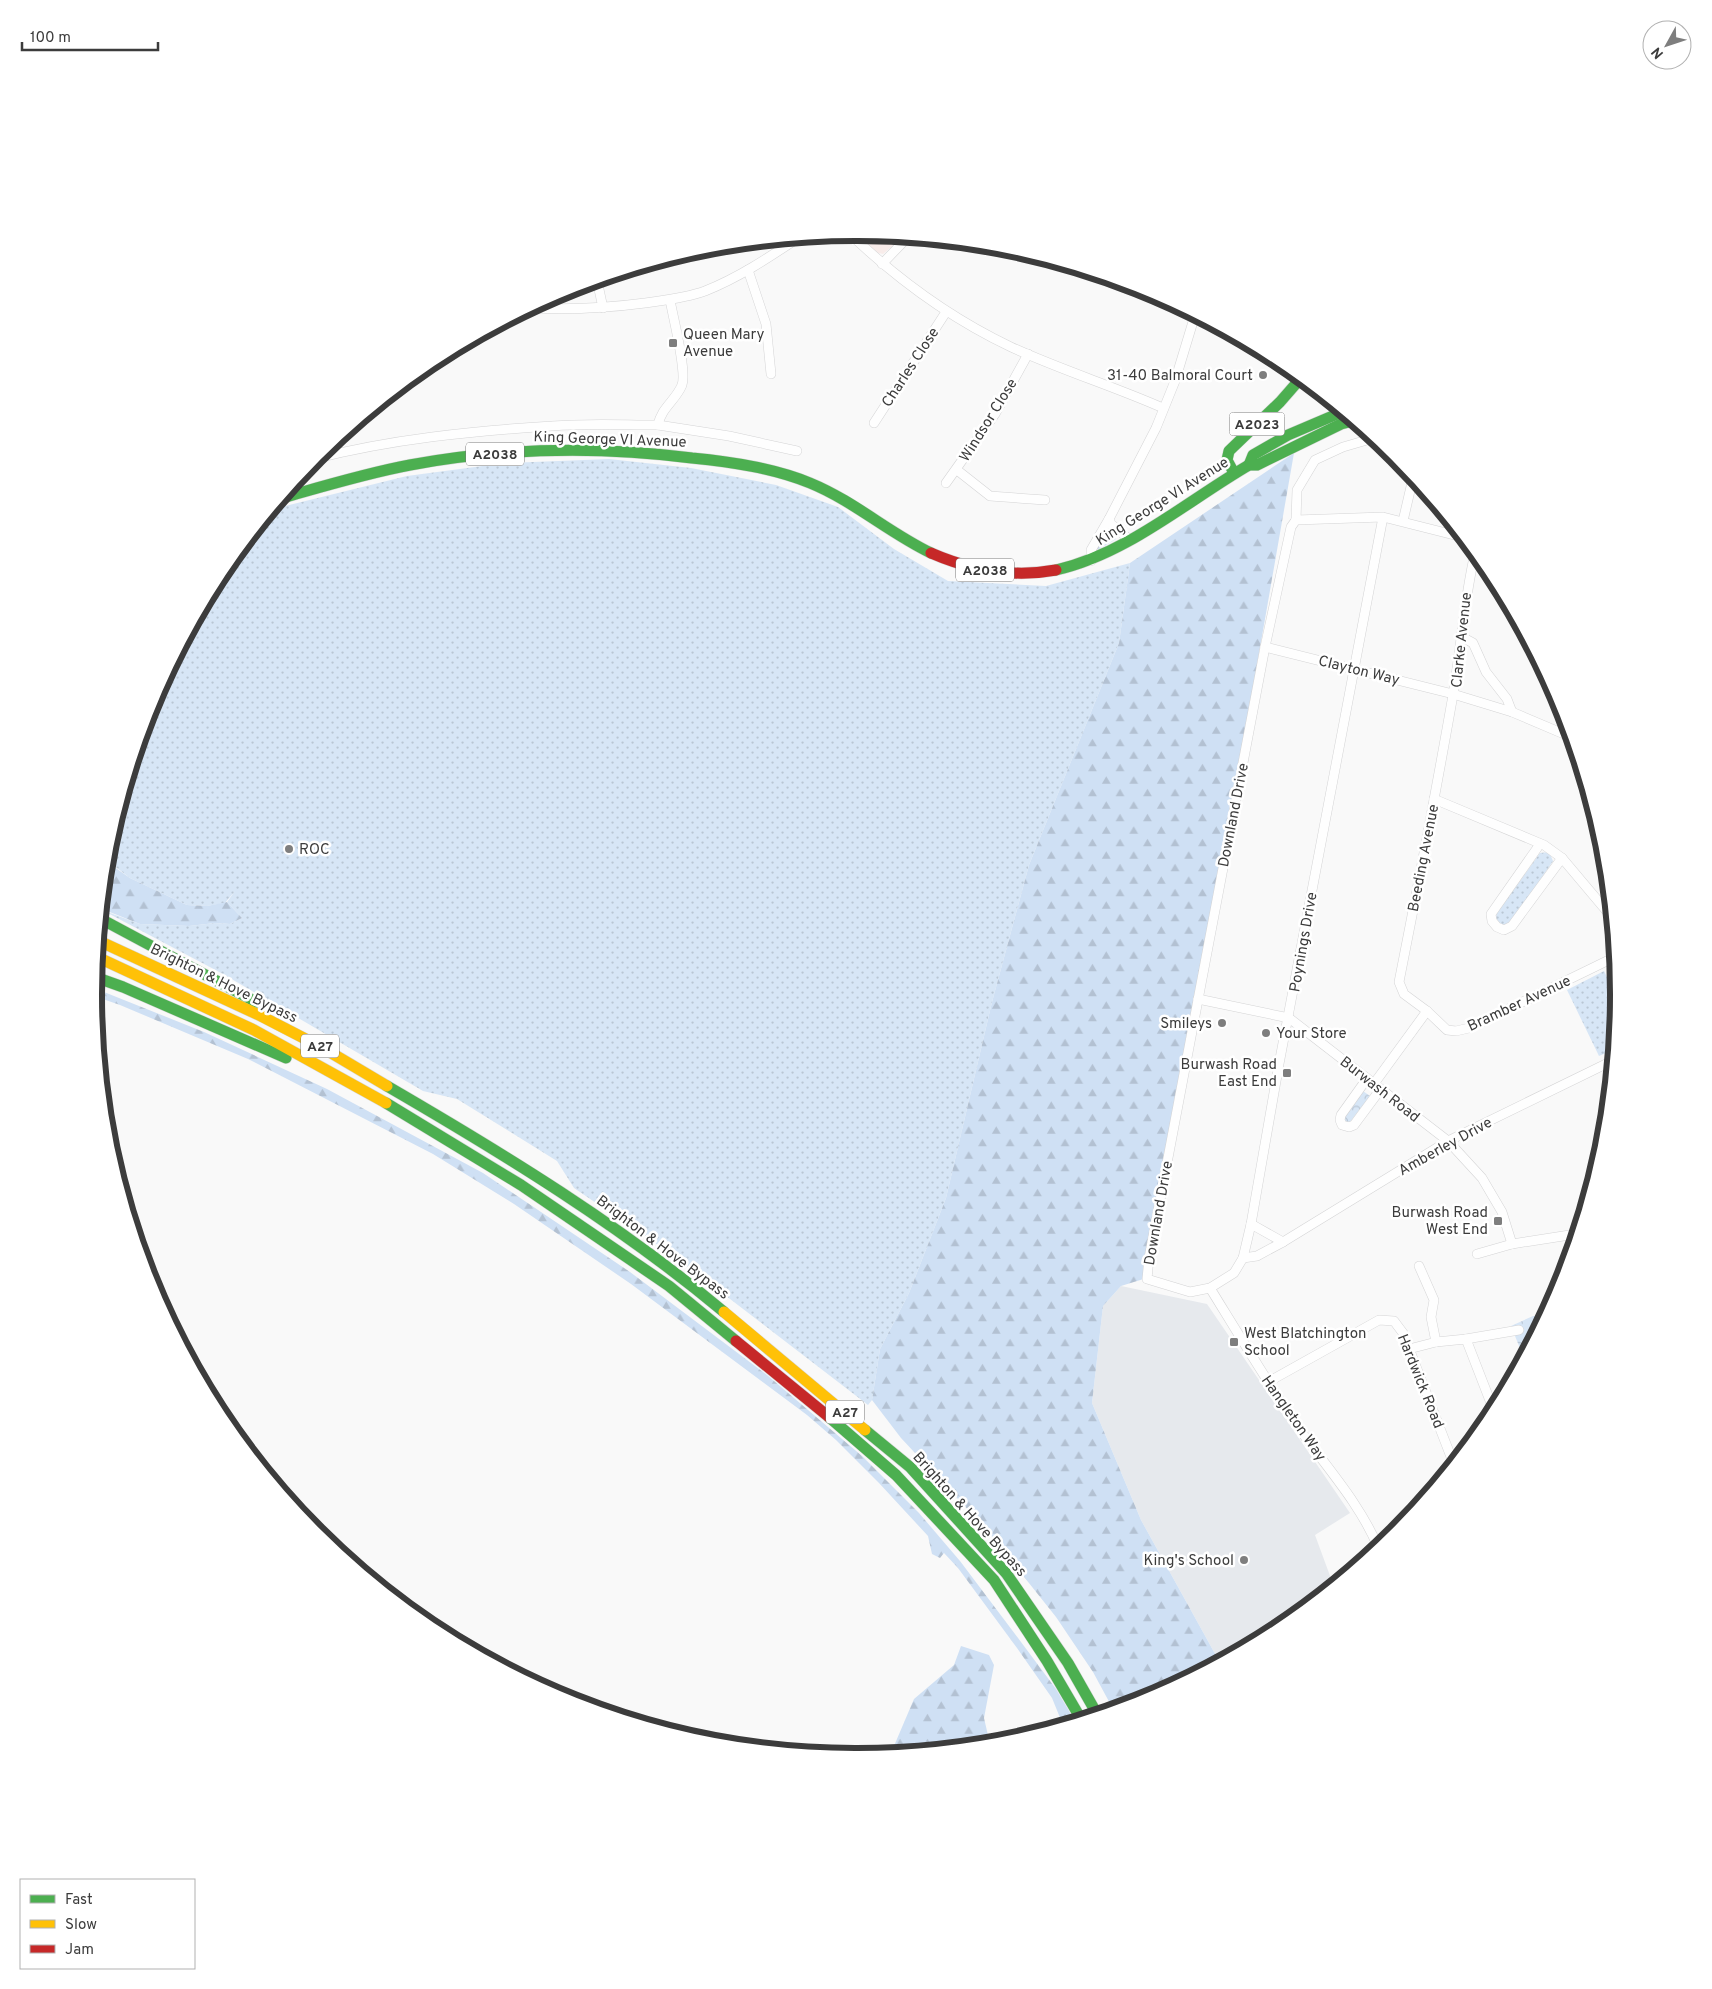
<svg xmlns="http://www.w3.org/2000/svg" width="1712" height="1989" viewBox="0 0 1712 1989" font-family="Overpass,sans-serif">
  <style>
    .commercial { fill: #f8ecea }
    .built { fill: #e6e9ed }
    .grass { fill: url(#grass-dots) }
    .forest { fill: url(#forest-firs) }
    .park { fill: url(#park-crowns) }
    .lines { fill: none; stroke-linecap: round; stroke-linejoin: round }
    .street-casing { stroke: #d4d4d5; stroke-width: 10 }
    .fast-casing { stroke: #d6d6d6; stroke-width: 12 }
    .slow-casing { stroke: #d6d6d6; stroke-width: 12 }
    .jam-casing { stroke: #d6d6d6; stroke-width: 12 }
    .street { stroke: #fefefe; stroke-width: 9 }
    .fast { stroke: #4caf50; stroke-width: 11 }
    .slow { stroke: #ffc107; stroke-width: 11 }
    .jam { stroke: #c62828; stroke-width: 11 }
    .poi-dot { fill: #7e7e7e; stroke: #fff; stroke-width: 2 }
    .labels { text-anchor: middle; stroke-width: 5; stroke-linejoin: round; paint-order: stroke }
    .shield { fill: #fff; stroke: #767676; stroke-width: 1 }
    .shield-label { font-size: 14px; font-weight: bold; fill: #3c3c3c }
    .poi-label { font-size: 15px; fill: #3c3c3c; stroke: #fff; text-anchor: end }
    .street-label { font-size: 15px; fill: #3c3c3c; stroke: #fff }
    .rim { fill: none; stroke: #3c3c3c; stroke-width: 6 }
  </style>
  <defs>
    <pattern id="grass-dots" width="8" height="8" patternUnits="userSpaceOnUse" patternTransform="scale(1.25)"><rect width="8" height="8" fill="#d7e6f6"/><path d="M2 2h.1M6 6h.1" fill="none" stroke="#b9c6d4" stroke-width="1.8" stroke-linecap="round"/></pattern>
    <pattern id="forest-firs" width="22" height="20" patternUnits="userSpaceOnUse" patternTransform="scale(1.25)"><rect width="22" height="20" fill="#cfe0f4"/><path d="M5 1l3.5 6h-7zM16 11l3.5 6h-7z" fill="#b3c1d2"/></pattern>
    <pattern id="park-crowns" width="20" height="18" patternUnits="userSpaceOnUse" patternTransform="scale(1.25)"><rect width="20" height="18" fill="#d7e6f6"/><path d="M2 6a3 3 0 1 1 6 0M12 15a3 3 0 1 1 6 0" fill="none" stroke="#b9c6d4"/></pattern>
  </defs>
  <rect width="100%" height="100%" fill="#f9f9f9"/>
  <polygon class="commercial" points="854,232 893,236 898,241 883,254 874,252"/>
  <polygon class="built" points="1121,1286 1207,1304 1350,1513 1315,1535 1333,1584 1279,1628 1219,1661 1141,1520 1092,1403 1103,1306"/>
  <g class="grass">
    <polygon points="609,459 691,468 776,485 838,507 894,549 948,581 1046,586 1130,563 1119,643 1029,865 992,1002 946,1198 909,1293 880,1349 872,1400 868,1405 674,1256 574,1188 557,1161 457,1099 423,1091 223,974 102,910 140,924 189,926 215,923 230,924 242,918 227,902 235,891 225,903 207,906 187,905 130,878 113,865 107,862 108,846 152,703 222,571 273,509 407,476 505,463"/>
    <polygon points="1107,530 1114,534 1116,539 1098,550 1096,548"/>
    <polygon points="1549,852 1553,861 1510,924 1504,926 1495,921 1497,913 1540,853"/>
    <polygon points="1604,971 1618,1000 1613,1050 1599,1056 1567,990"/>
  </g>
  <g class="forest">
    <polygon points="1294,453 1150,1277 1121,1286 1103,1306 1092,1403 1141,1520 1219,1661 1147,1699 1113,1709 1093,1672 1056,1617 986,1529 901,1438 872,1400 880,1349 909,1293 946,1198 992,1002 1029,865 1119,643 1130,563"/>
    <polygon points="107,862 130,878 187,905 207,906 227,902 242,918 230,924 215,923 189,926 140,924 102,909"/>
    <polygon points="94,988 204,1032 327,1089 483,1173 630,1272 767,1375 862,1456 919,1513 960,1561 1021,1642 1056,1689 1075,1721 1063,1725 1052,1698 1017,1648 958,1568 944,1553 940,1558 932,1554 928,1536 879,1483 836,1440 807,1415 631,1284 514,1204 433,1154 248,1059 120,1005 94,996"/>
    <polygon points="961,1646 989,1655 994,1665 984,1718 990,1744 891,1753 914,1699 954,1665"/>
  </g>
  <g class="park">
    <polygon points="1363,1091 1370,1096 1350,1122 1345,1122 1344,1117"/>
    <polygon points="1533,1316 1544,1316 1523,1356 1511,1326"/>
  </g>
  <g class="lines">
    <defs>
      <g id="street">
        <path d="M849 233C898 280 950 318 1011 347 1061 370 1113 386 1163 408"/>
        <polyline points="882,264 908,237"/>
        <polyline points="748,270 766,324 771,374"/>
        <polyline points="597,280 603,308"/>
        <path d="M531 308C570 310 607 308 645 303 666 300 686 298 705 291 738 278 768 258 798 238"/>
        <polyline points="874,423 946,312"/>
        <polyline points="658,425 729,436 797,451"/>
        <path d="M314 459C392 439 472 431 552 426 587 423 623 425 658 425 661 408 676 400 682 385 687 371 673 317 670 300"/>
        <polyline points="957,470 990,496 1045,500"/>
        <polyline points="946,483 995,414 1028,354"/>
        <polyline points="1383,517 1279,1064 1251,1224 1243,1258 1234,1273 1210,1288 1190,1292 1147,1279 1149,1258 1265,647 1291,527 1296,520 1383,517 1462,537"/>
        <polyline points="1296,520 1297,490 1315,460 1343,447 1374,438"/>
        <polyline points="1403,521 1413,478"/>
        <polyline points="1130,540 1111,524 1109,519 1156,428 1175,381 1195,315"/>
        <path d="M1475 553C1464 600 1461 648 1453 695 1436 791 1418 886 1399 982L1404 994 1427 1011 1447 1030 1456 1031 1469 1028 1615 957"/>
        <polyline points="1091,561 1091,550 1109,519"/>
        <polyline points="1462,637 1473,643 1486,672 1507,699 1512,712"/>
        <polyline points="1265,647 1453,694 1512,712 1571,737"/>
        <polyline points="1434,799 1544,845 1562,858 1610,915"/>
        <polyline points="1540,844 1491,914 1492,921 1497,927 1504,930 1512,926 1562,858"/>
        <polyline points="1198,999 1289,1018 1448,1141 1482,1178 1502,1212 1512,1244"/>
        <polyline points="1366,1080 1341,1115 1340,1120 1342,1125 1349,1127 1354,1125 1380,1090"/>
        <polyline points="1373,1085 1427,1011"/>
        <polyline points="1251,1224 1283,1242"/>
        <polyline points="1477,1254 1512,1244 1576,1234"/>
        <polyline points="1243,1258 1257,1256 1283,1242 1448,1141 1612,1061"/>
        <polyline points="1419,1266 1434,1300 1431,1317 1436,1342"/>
        <path d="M1210 1288C1239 1335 1267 1382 1298 1427 1326 1467 1359 1502 1378 1547"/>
        <polyline points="1466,1339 1519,1330"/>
        <polyline points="1409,1349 1436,1342 1466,1339 1494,1411"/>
        <polyline points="1268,1382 1379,1320 1394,1321 1403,1333 1453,1462"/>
      </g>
      <g id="fast">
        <polyline points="1249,465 1253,455 1288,435 1342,412"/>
        <polyline points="1234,473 1227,460 1229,451 1280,402 1301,378"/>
        <path d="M282 498C324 486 367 473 410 465 502 448 600 446 692 458 732 462 773 468 810 483 854 501 889 533 931 553"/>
        <path d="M1056 570C1127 554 1187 501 1249 465H1257L1341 424 1353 421"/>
        <polyline points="101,919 256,1002"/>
        <polyline points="95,977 123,987 286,1058"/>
        <path d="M387 1086C504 1154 620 1225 724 1312"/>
        <polyline points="386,1103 521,1185 669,1286 736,1341"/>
        <polyline points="829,1417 896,1475 994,1580 1047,1661 1081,1719"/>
        <polyline points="865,1430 910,1467 1006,1573 1068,1663 1097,1714"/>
      </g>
      <g id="slow">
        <polyline points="99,941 261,1016 323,1048 387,1086"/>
        <polyline points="97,957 254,1030 386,1103"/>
        <polyline points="724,1312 865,1430"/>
      </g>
      <g id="jam">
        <path d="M931 553C970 570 1013 578 1056 570"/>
        <polyline points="736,1341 829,1417"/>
      </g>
    </defs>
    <use href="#street" class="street-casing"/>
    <use href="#fast" class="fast-casing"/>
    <use href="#slow" class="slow-casing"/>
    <use href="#jam" class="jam-casing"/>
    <use href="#street" class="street"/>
    <use href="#fast" class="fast"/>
    <use href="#slow" class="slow"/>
    <use href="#jam" class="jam"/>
  </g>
  <g class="poi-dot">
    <rect x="668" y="338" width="10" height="10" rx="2.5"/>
    <circle cx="1263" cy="375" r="5"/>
    <circle cx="289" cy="849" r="5"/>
    <circle cx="1222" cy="1023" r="5"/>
    <circle cx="1266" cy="1033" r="5"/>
    <rect x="1282" y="1068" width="10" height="10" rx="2.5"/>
    <rect x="1493" y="1216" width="10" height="10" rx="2.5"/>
    <rect x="1229" y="1337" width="10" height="10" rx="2.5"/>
    <circle cx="1244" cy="1560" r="5"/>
  </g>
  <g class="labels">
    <g class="shield">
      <rect x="1229.5" y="412.5" width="55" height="23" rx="4"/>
      <rect x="466" y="442.5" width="58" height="23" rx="4"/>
      <rect x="956" y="558.5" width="58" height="23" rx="4"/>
      <rect x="301" y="1034.5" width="38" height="23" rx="4"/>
      <rect x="826" y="1400.5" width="38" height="23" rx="4"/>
    </g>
    <g class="shield-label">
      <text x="1257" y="429">A2023</text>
      <text x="495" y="459">A2038</text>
      <text x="985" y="575">A2038</text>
      <text x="320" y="1051">A27</text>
      <text x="845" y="1417">A27</text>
    </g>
    <g class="poi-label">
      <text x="683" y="339" text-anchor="start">Queen Mary<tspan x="683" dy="17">Avenue</tspan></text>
      <text x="1253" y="380">31-40 Balmoral Court</text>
      <text x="299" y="854" text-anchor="start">ROC</text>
      <text x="1212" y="1028">Smileys</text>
      <text x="1276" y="1038" text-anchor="start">Your Store</text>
      <text x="1277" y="1069">Burwash Road<tspan x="1277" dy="17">East End</tspan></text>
      <text x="1488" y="1217">Burwash Road<tspan x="1488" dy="17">West End</tspan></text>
      <text x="1244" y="1338" text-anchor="start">West Blatchington<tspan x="1244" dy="17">School</tspan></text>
      <text x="1234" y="1565">King's School</text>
    </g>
    <g class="street-label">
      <text transform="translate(910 367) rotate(-57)" y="5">Charles Close</text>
      <text transform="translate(988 420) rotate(-58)" y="5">Windsor Close</text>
      <text transform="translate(610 439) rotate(2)" y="5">King George VI Avenue</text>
      <text transform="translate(1162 501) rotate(-32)" y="5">King George VI Avenue</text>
      <text transform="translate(1461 640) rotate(-84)" y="5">Clarke Avenue</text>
      <text transform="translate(1359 670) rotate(14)" y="5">Clayton Way</text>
      <text transform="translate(1233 815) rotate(-79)" y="5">Downland Drive</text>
      <text transform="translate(1423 858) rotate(-79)" y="5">Beeding Avenue</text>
      <text transform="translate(1303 942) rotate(-80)" y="5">Poynings Drive</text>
      <text transform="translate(224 983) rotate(26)" y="5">Brighton &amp; Hove Bypass</text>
      <text transform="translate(1519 1003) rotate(-25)" y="5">Bramber Avenue</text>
      <text transform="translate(1380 1089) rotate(38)" y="5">Burwash Road</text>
      <text transform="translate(1445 1146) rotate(-29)" y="5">Amberley Drive</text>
      <text transform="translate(1158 1213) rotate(-80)" y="5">Downland Drive</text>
      <text transform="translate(663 1247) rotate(37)" y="5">Brighton &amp; Hove Bypass</text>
      <text transform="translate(1421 1381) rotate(68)" y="5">Hardwick Road</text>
      <text transform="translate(1294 1418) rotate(55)" y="5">Hangleton Way</text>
      <text transform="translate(970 1514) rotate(48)" y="5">Brighton &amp; Hove Bypass</text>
    </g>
  </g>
  <path d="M0 0H1712V1989H0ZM855 241H857A753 753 0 0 1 1610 994V995A753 753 0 0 1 857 1748H855A753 753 0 0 1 102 995V994A753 753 0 0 1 855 241Z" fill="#fff" fill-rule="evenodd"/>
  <path class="rim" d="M855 241H857A753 753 0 0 1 1610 994V995A753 753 0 0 1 857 1748H855A753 753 0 0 1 102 995V994A753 753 0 0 1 855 241Z"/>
  <rect x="20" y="1879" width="175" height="90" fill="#ffffff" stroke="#b1b1b1"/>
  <rect x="30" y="1895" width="25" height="8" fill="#4caf50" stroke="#b1b1b1"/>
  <text x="65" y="1904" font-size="15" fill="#3c3c3c">Fast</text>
  <rect x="30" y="1920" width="25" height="8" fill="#ffc107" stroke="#b1b1b1"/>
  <text x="65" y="1929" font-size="15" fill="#3c3c3c">Slow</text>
  <rect x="30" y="1945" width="25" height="8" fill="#c62828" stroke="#b1b1b1"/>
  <text x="65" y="1954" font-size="15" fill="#3c3c3c">Jam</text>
  <g transform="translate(1667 45) rotate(230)"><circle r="24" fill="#ffffff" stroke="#b1b1b1"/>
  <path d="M0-4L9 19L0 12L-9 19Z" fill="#7e7e7e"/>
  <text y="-8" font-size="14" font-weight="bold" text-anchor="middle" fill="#3c3c3c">N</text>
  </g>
  <path d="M22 42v8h136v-8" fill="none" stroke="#3c3c3c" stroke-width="2.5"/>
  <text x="30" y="42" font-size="15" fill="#3c3c3c" stroke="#ffffff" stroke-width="4" paint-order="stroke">100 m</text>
</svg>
